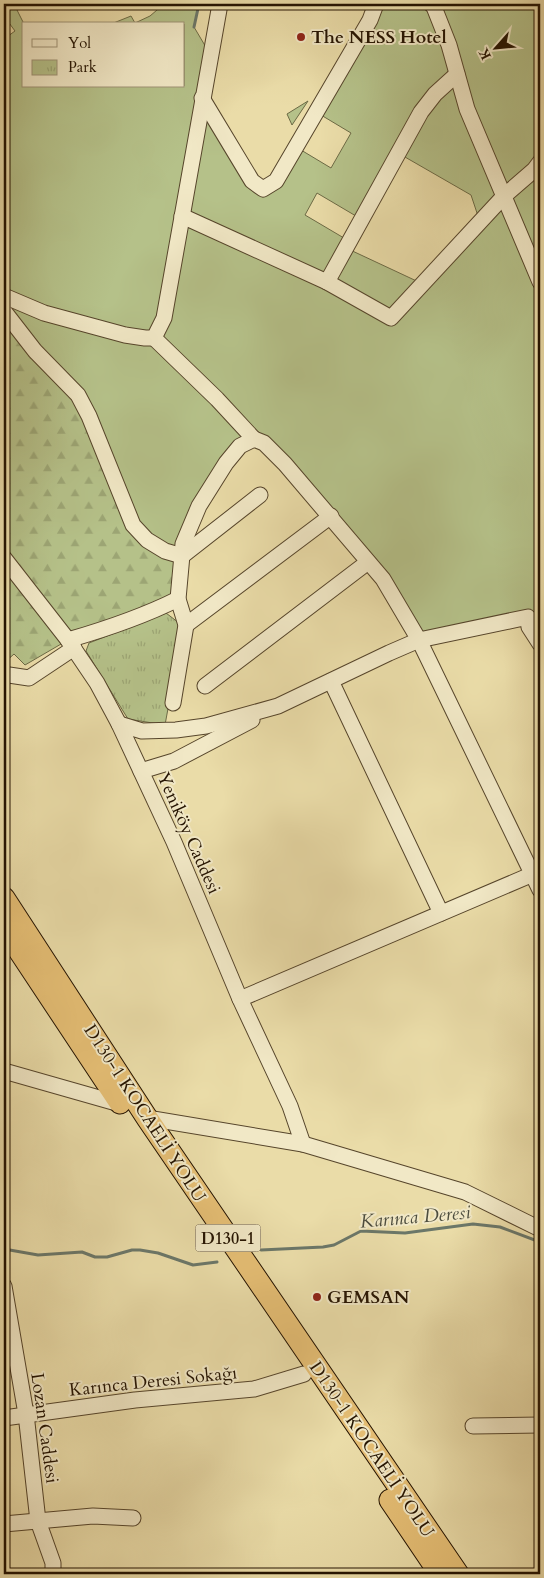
<svg xmlns="http://www.w3.org/2000/svg" width="544" height="1578" viewBox="0 0 544 1578" font-family="Cardo,serif">
  <style>
    .grass { fill: #b5c189; stroke: #6c6a45; fill-rule: evenodd }
    .forest { fill: url(#forest-firs); stroke: #6c6a45 }
    .park { fill: url(#park-tufts); stroke: #6c6a45 }
    .lines { fill: none; stroke-linecap: round; stroke-linejoin: round }
    .stream { stroke: #6b7769; stroke-width: 3 }
    .minor-casing { stroke: #56452b; stroke-width: 17 }
    .highway-casing { stroke: #241301; stroke-width: 23 }
    .minor { stroke: #f1e8c6; stroke-width: 15 }
    .highway { stroke: #e5be74; stroke-width: 21 }
    .poi-dot { fill: #8f2418; stroke: #f1e8c6; stroke-width: 2 }
    .labels { text-anchor: middle; stroke-width: 4; stroke-linejoin: round; paint-order: stroke }
    .shield { fill: #f1e8c6; stroke: #62533c; stroke-width: 1 }
    .shield-label { font-size: 16px; font-weight: bold; fill: #241301 }
    .poi-label { font-size: 18px; font-weight: bold; fill: #241301; stroke: #f1e8c6; text-anchor: start }
    .street-label { font-size: 18px; fill: #241301; stroke: #f1e8c6 }
    .water-label { font-size: 19px; font-style: italic; fill: #4d4d3e; stroke: #f1e8c6 }
  </style>
  <defs>
    <pattern id="forest-firs" width="22" height="20" patternUnits="userSpaceOnUse" patternTransform="scale(1.25)"><rect width="22" height="20" fill="#b5c189"/><path d="M5 1l3.5 6h-7zM16 11l3.5 6h-7z" fill="#9ca574"/></pattern>
    <pattern id="park-tufts" width="24" height="20" patternUnits="userSpaceOnUse" patternTransform="scale(1.25)"><rect width="24" height="20" fill="#b5c189"/><path d="M3 7l-1-3M5 7V3M7 7l1-3M15 17l-1-3M17 17v-4M19 17l1-3" fill="none" stroke="#9ca574"/></pattern>
  </defs>
  <rect width="100%" height="100%" fill="#eadca8"/>
  <filter id="stains"><feTurbulence type="fractalNoise" baseFrequency=".004" numOctaves="4"/><feColorMatrix values="0 0 0 0 .2 0 0 0 0 .09 0 0 0 0 .02 0 0 0 .5 -.17"/></filter>
  <radialGradient id="worn" r=".72"><stop offset=".6" stop-color="#630" stop-opacity="0"/><stop offset="1" stop-color="#630" stop-opacity=".3"/></radialGradient>
  <g class="grass">
    <path d="M10 4H14L24 24V86H184V24H111L131 16 135 23 150 16 164 4H199L194 27 210 54 202 98 263 189 296 147 331 168 351 133 316 112 376 4H540V613L419 640 383 579 254 439 226 463 182 556 147 540 4 311V39L15 31 4 16V8ZM398 153 471 195 480 222 423 284 346 248 349 241 305 215 317 193 361 219Z"/>
    <polygon points="308,101 292,125 287,114"/>
  </g>
  <polygon class="forest" points="4,311 66,384 133,525 182,556 178,599 68,640 25,665 14,654 4,663"/>
  <polygon class="park" points="166,613 183,626 165,725 128,719 86,651 89,643"/>
  <g class="lines">
    <g class="stream">
      <polyline points="194,27 199,4"/>
      <polyline points="4,1249 38,1255 82,1252 95,1257 107,1257 132,1250 140,1250 158,1253 193,1265 217,1262"/>
      <polyline points="261,1250 323,1247 334,1245 361,1231 405,1233 473,1224 500,1227 540,1242"/>
    </g>
    <defs>
      <g id="minor">
        <polyline points="431,4 434,7 449,45 467,109 540,282"/>
        <polyline points="202,98 252,181 263,189 276,181 370,20 376,4"/>
        <polyline points="182,216 327,282 421,112 435,94 457,74"/>
        <polyline points="327,282 391,318 504,196 534,170 540,162"/>
        <polyline points="4,296 44,313 125,335 145,338 154,338 164,318 220,4"/>
        <polyline points="4,311 35,351 78,395 89,416 133,525 147,540 165,551 182,556"/>
        <polyline points="154,338 217,399 254,439"/>
        <polyline points="182,556 260,495"/>
        <polyline points="4,558 68,640 97,683 119,724 174,842 240,999 290,1106 303,1144"/>
        <polyline points="186,625 331,516"/>
        <path d="M68 640C106 629 142 617 178 599"/>
        <polyline points="4,676 9,675 29,678 74,648"/>
        <polyline points="331,681 441,913"/>
        <polyline points="205,686 368,562"/>
        <polyline points="173,703 186,625 178,599 183,544 199,506 226,463 240,446 254,439 264,443 285,464 383,579 419,640 540,890"/>
        <polyline points="119,724 142,731 176,730 206,726 278,706 389,653 419,640 528,617 529,627 540,644"/>
        <polyline points="141,771 174,761 252,720"/>
        <polyline points="240,999 540,871"/>
        <polyline points="4,1071 120,1104"/>
        <polyline points="147,1118 303,1144 465,1192 540,1229"/>
        <polyline points="4,1286 26,1414 38,1521 53,1563 53,1574"/>
        <polyline points="4,1418 135,1400 254,1389 304,1374"/>
        <polyline points="473,1426 540,1425"/>
        <polyline points="4,1524 93,1516 133,1518"/>
      </g>
      <g id="highway">
        <polyline points="4,898 147,1118 458,1574"/>
        <polyline points="4,928 120,1103"/>
        <polyline points="390,1500 440,1574"/>
      </g>
    </defs>
    <use href="#minor" class="minor-casing"/>
    <use href="#highway" class="highway-casing"/>
    <use href="#minor" class="minor"/>
    <use href="#highway" class="highway"/>
  </g>
  <g class="poi-dot">
    <circle cx="301" cy="37" r="5"/>
    <circle cx="317" cy="1297" r="5"/>
  </g>
  <g class="labels">
    <rect class="shield" x="195.5" y="1224.5" width="65" height="27" rx="4"/>
    <g class="shield-label">
      <text x="228" y="1244">D130-1</text>
    </g>
    <g class="poi-label">
      <text x="311" y="43">The NESS Hotel</text>
      <text x="327" y="1303">GEMSAN</text>
    </g>
    <g class="street-label">
      <text transform="translate(189 833) rotate(66)" y="6">Yeniköy Caddesi</text>
      <text transform="translate(145 1113) rotate(57)" y="6">D130-1 KOCAELİ YOLU</text>
      <text transform="translate(153 1381) rotate(-6)" y="6">Karınca Deresi Sokağı</text>
      <text transform="translate(45 1428) rotate(82)" y="6">Lozan Caddesi</text>
      <text transform="translate(372 1449) rotate(56)" y="6">D130-1 KOCAELİ YOLU</text>
    </g>
    <g class="water-label">
      <text transform="translate(415 1216) rotate(-5)" y="7">Karınca Deresi</text>
    </g>
  </g>
  <rect width="544" height="1578" fill="none" stroke="#eadca8" stroke-width="20"/>
  <rect x="5" y="5" width="534" height="1568" fill="none" stroke="#241301" stroke-width="2.5"/>
  <rect x="10" y="10" width="524" height="1558" fill="none" stroke="#241301"/>
  <rect x="22" y="22" width="162" height="65" fill="#f1e8c6" stroke="#9f9377"/>
  <rect x="32" y="39" width="25" height="8" fill="#f1e8c6" stroke="#9f9377"/>
  <text x="68" y="48" font-size="15" fill="#241301">Yol</text>
  <rect x="32" y="60" width="25" height="15" fill="url(#park-tufts)" stroke="#9f9377"/>
  <text x="68" y="72" font-size="15" fill="#241301">Park</text>
  <g transform="translate(496 48) rotate(243)" stroke="#f1e8c6" stroke-width="4" paint-order="stroke">
  <path d="M0-4L9 19L0 12L-9 19Z" fill="#241301"/>
  <text y="-8" font-size="14" font-weight="bold" text-anchor="middle" fill="#241301">K</text>
  </g>
  <rect width="100%" height="100%" filter="url(#stains)"/>
  <rect width="100%" height="100%" fill="url(#worn)"/>
</svg>
